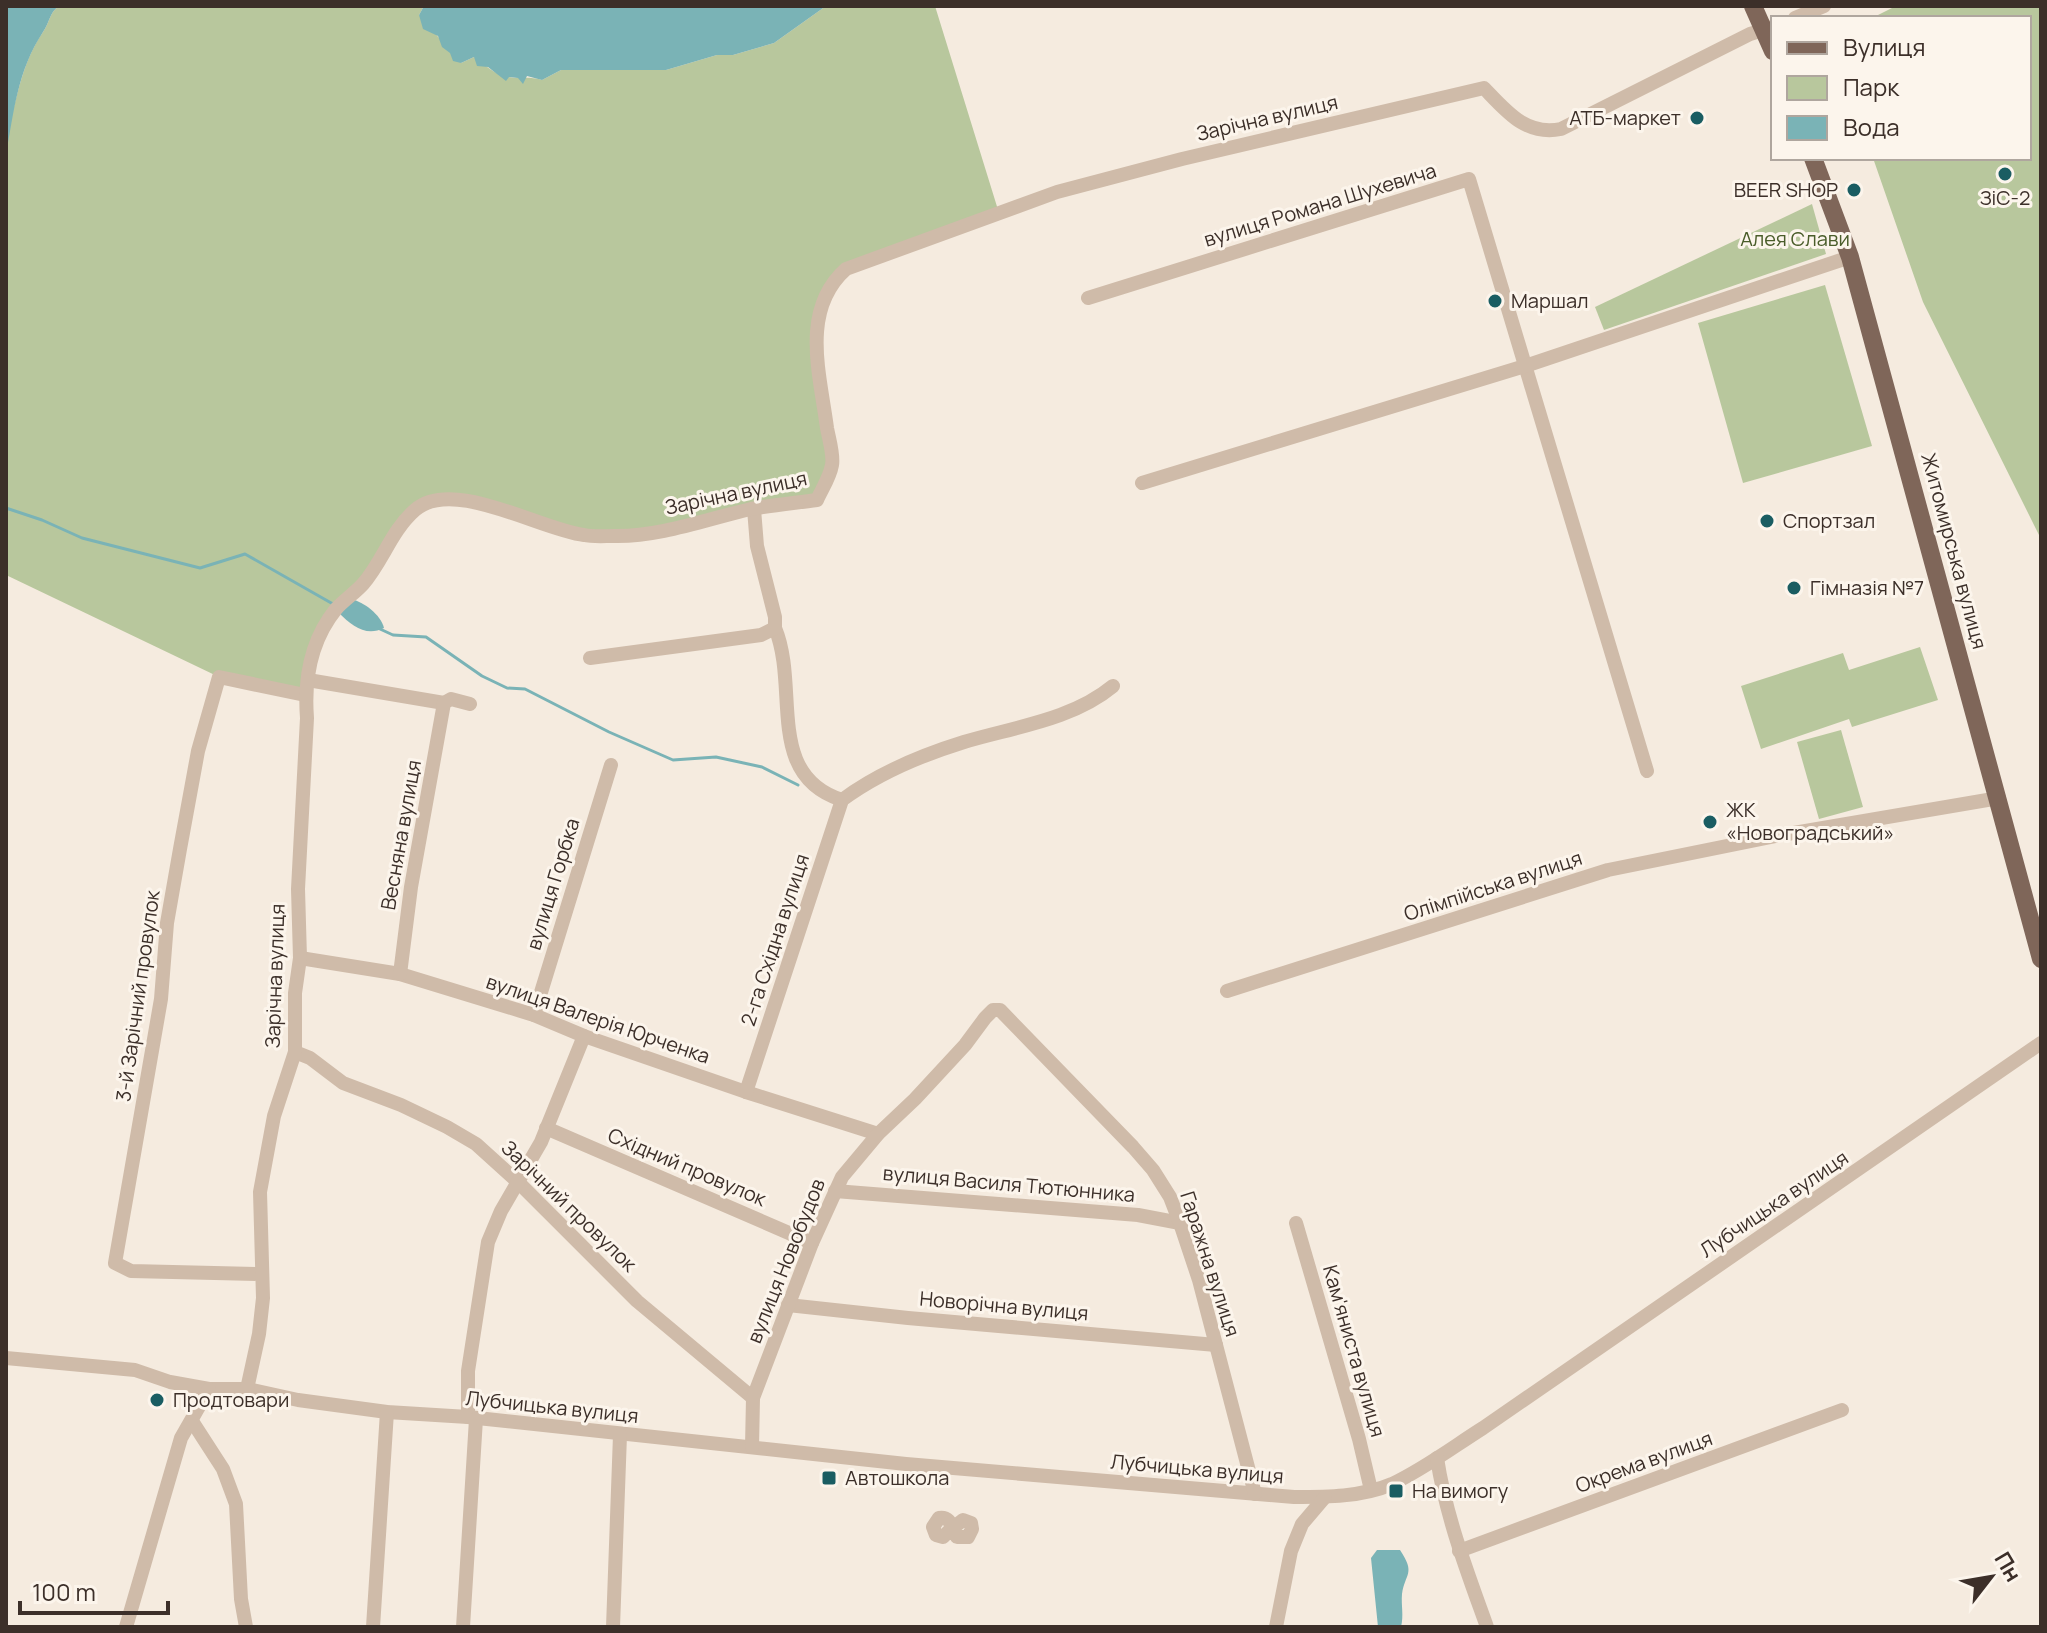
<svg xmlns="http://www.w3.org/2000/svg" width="2047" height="1633" viewBox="0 0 2047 1633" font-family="Manrope,sans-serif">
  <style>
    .green { fill: #b8c79d }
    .water { fill: #7ab3b6 }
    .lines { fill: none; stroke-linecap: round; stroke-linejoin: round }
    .stream { stroke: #7ab3b6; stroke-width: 3 }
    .minor { stroke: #cfbba9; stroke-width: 14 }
    .major { stroke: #7f6659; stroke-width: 18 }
    .poi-dot { fill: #1a5d62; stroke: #fcf5ec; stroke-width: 3 }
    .labels { text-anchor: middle; stroke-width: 6; stroke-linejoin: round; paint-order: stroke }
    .street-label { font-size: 20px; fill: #3c2f29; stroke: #fcf5ec }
    .poi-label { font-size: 20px; fill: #3c2f29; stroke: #fcf5ec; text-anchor: start }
    .park-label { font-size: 20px; fill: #4a5d2a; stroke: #fcf5ec }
  </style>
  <rect width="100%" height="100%" fill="#f5ebdf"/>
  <g class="green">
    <path d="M59 6H424L419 15 461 63 474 57C485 65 495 75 509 77 521 79 530 76 542 80L561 70H666L717 55H733L774 43 826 6H935L999 213 846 269 816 324 832 465 817 500 618 537 454 501 418 507 324 626 305 695 219 677 6 575V140C16 102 21 64 43 32 50 22 49 13 59 6Z"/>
    <polygon points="1896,6 2041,6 2041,539 1923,302 1873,158 2029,158 2029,18 1872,18"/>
    <polygon points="1812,204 1826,254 1604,330 1595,307"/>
    <polygon points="1825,285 1872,446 1743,483 1698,323"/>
    <polygon points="1920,647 1938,700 1852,727 1849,719 1761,749 1741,686 1843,653 1849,670"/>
    <polygon points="1841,730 1863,807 1819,819 1797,742"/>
  </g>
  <g class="water">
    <path d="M6 6H59C49 13 50 22 43 32 18 70 14 110 6 155Z"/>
    <polygon points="424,6 826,6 774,43 733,55 717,55 666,70 561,70 542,80 527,76 523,84 518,78 509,77 506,81 488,67 477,66 474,57 461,63 453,61 450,53 442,47 438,36 423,29 419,15"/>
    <path d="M351 599C364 602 381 615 384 628 366 637 352 626 339 613Z"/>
    <path d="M1377 1550H1400C1416 1574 1405 1573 1402 1594 1401 1606 1404 1615 1401 1627H1378L1371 1558Z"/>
  </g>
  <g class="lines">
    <g class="stream">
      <polyline points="6,508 42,520 82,538 200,568 245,554 333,604"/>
      <polyline points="380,629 393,635 426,637 482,676 507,688 525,689 609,732 673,760 716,757 762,767 798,785"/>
    </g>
    <g class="minor">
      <polyline points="1795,18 1824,6"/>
      <polyline points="1088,298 1469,179 1647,771"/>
      <polyline points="1142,483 1525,366 1850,257"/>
      <path d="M775 628C800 688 764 775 842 800"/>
      <polyline points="590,658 761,635 775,628 775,617 757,546 754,509"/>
      <polyline points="308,680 444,703"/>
      <polyline points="300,958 400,974 534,1015 584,1036 746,1092 878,1134"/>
      <polyline points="400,974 411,887 444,703 451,699 470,704"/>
      <polyline points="1227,991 1608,870 1776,836 1999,798"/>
      <polyline points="534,1015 611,765"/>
      <polyline points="295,1052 310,1058 343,1083 401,1105 447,1127 476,1144 518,1182 637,1301 753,1398"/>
      <path d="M746 1092 842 800C877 774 922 755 964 742 1014 727 1072 720 1113 686"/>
      <polyline points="546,1128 812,1243"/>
      <polyline points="835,1191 1138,1215 1180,1223"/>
      <polyline points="1296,1223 1359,1439 1371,1490"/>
      <polyline points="260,1274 131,1271 115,1263 161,999 167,923 180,849 198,751 219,677 305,695"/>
      <polyline points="788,1305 908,1318 1216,1345"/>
      <path d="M6 1358 135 1370 170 1382 209 1389H247L298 1400 387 1412 468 1417 906 1464 1294 1497C1326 1497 1362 1497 1392 1484 1424 1469 1453 1447 1483 1428L2041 1043"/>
      <path d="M247 1389 259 1334 263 1298 260 1192 274 1116 295 1052V993L300 958 298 889 307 718C304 679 311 640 336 609 344 600 355 593 363 584 383 561 391 531 415 510 453 477 541 530 584 535 593 537 604 536 614 536 660 537 707 519 751 509 773 505 795 503 817 500 822 489 830 477 832 465 834 455 829 439 827 428 820 374 800 310 846 269L1057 192 1182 159 1484 88C1507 112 1526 136 1561 129L1750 34 1773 27"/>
      <polyline points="468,1417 468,1371 488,1242 501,1211 541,1142 584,1036"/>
      <polyline points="192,1421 223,1469 236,1504 241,1599 246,1627"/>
      <polyline points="752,1447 753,1398 812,1243 842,1177 878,1134 915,1099 965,1045 985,1018 993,1010 1000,1010 1133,1147 1153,1170 1170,1197 1180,1223 1199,1280 1255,1494"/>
      <path d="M1437 1458C1446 1517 1467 1571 1487 1627"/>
      <path d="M952 1528 943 1537 936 1535 933 1527 939 1518C952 1516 951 1529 957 1537H968L972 1529 971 1523 963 1520 954 1527"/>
      <polyline points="1459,1551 1842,1410"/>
      <polyline points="126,1627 181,1438 209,1389"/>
      <polyline points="373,1627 387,1412"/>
      <polyline points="463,1627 476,1419"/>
      <polyline points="613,1627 620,1435"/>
      <polyline points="1276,1627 1291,1551 1302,1524 1325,1497"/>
    </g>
    <g class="major">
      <polyline points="1753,6 1773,51"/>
      <polyline points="1813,158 1850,257 2041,959"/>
    </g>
  </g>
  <g class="poi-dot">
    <circle cx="1697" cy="118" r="8"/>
    <circle cx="2005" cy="174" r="8"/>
    <circle cx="1854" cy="190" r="8"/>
    <circle cx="1495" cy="301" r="8"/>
    <circle cx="1767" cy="521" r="8"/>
    <circle cx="1794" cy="588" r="8"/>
    <circle cx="1710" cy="822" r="8"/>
    <circle cx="157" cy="1400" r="8"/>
    <rect x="821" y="1470" width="16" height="16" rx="4"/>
    <rect x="1388" y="1483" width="16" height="16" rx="4"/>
  </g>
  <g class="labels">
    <g class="street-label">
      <text transform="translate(1267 118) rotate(-13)" y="7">Зарічна вулиця</text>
      <text transform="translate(1320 205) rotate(-17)" y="7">вулиця Романа Шухевича</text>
      <text transform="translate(736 493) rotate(-12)" y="7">Зарічна вулиця</text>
      <text transform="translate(1954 551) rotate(75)" y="7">Житомирська вулиця</text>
      <text transform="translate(401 835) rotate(-80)" y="7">Весняна вулиця</text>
      <text transform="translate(553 884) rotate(-73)" y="7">вулиця Горбка</text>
      <text transform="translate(1493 886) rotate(-18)" y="7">Олімпійська вулиця</text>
      <text transform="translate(775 940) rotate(-72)" y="7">2-га Східна вулиця</text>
      <text transform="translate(275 976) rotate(-88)" y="7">Зарічна вулиця</text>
      <text transform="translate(138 996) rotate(-82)" y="7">3-й Зарічний провулок</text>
      <text transform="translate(598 1019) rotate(19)" y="7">вулиця Валерія Юрченка</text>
      <text transform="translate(687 1167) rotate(23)" y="7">Східний провулок</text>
      <text transform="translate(1009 1184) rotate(5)" y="7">вулиця Василя Тютюнника</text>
      <text transform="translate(1774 1204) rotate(-34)" y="7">Лубчицька вулиця</text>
      <text transform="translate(569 1206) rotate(44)" y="7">Зарічний провулок</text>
      <text transform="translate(786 1261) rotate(-68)" y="7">вулиця Новобудов</text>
      <text transform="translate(1210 1264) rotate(72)" y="7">Гаражна вулиця</text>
      <text transform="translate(1004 1306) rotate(5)" y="7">Новорічна вулиця</text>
      <text transform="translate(1354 1351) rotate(74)" y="7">Кам'яниста вулиця</text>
      <text transform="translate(552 1407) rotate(6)" y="7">Лубчицька вулиця</text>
      <text transform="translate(1644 1462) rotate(-20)" y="7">Окрема вулиця</text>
      <text transform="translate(1197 1469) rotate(5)" y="7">Лубчицька вулиця</text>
    </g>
    <g class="poi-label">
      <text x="1681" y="125" text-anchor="end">АТБ-маркет</text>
      <text x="1838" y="197" text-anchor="end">BEER SHOP</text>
      <text x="2005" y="205" text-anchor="middle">ЗіС-2</text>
      <text x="1511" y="308">Маршал</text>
      <text x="1783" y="528">Спортзал</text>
      <text x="1810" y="595">Гімназія №7</text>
      <text x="1726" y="817">ЖК<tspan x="1726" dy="23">«Новоградський»</tspan></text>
      <text x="173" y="1407">Продтовари</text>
      <text x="845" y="1485">Автошкола</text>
      <text x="1412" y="1498">На вимогу</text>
    </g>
    <g class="park-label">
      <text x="1795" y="246">Алея Слави</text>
    </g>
  </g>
  <rect width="2047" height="1633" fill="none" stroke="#3c2f29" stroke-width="16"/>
  <rect x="1771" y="16" width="260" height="144" fill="#fcf5ec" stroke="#afa69e" stroke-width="2"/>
  <rect x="1787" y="42" width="40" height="12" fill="#7f6659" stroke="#afa69e" stroke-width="2"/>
  <text x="1843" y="56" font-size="24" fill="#3c2f29">Вулиця</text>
  <rect x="1787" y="76" width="40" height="24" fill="#b8c79d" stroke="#afa69e" stroke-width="2"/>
  <text x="1843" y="96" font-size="24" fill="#3c2f29">Парк</text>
  <rect x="1787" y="116" width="40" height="24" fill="#7ab3b6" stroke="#afa69e" stroke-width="2"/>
  <text x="1843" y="136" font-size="24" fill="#3c2f29">Вода</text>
  <g transform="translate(1991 1577) rotate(59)" stroke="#fcf5ec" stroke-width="6" paint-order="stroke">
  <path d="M0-6L14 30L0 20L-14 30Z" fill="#3c2f29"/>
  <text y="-12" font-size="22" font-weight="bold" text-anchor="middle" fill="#3c2f29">Пн</text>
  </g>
  <path d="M20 1601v12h148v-12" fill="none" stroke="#3c2f29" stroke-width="4"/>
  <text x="32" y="1601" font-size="24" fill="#3c2f29" stroke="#fcf5ec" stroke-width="6" paint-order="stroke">100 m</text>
</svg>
